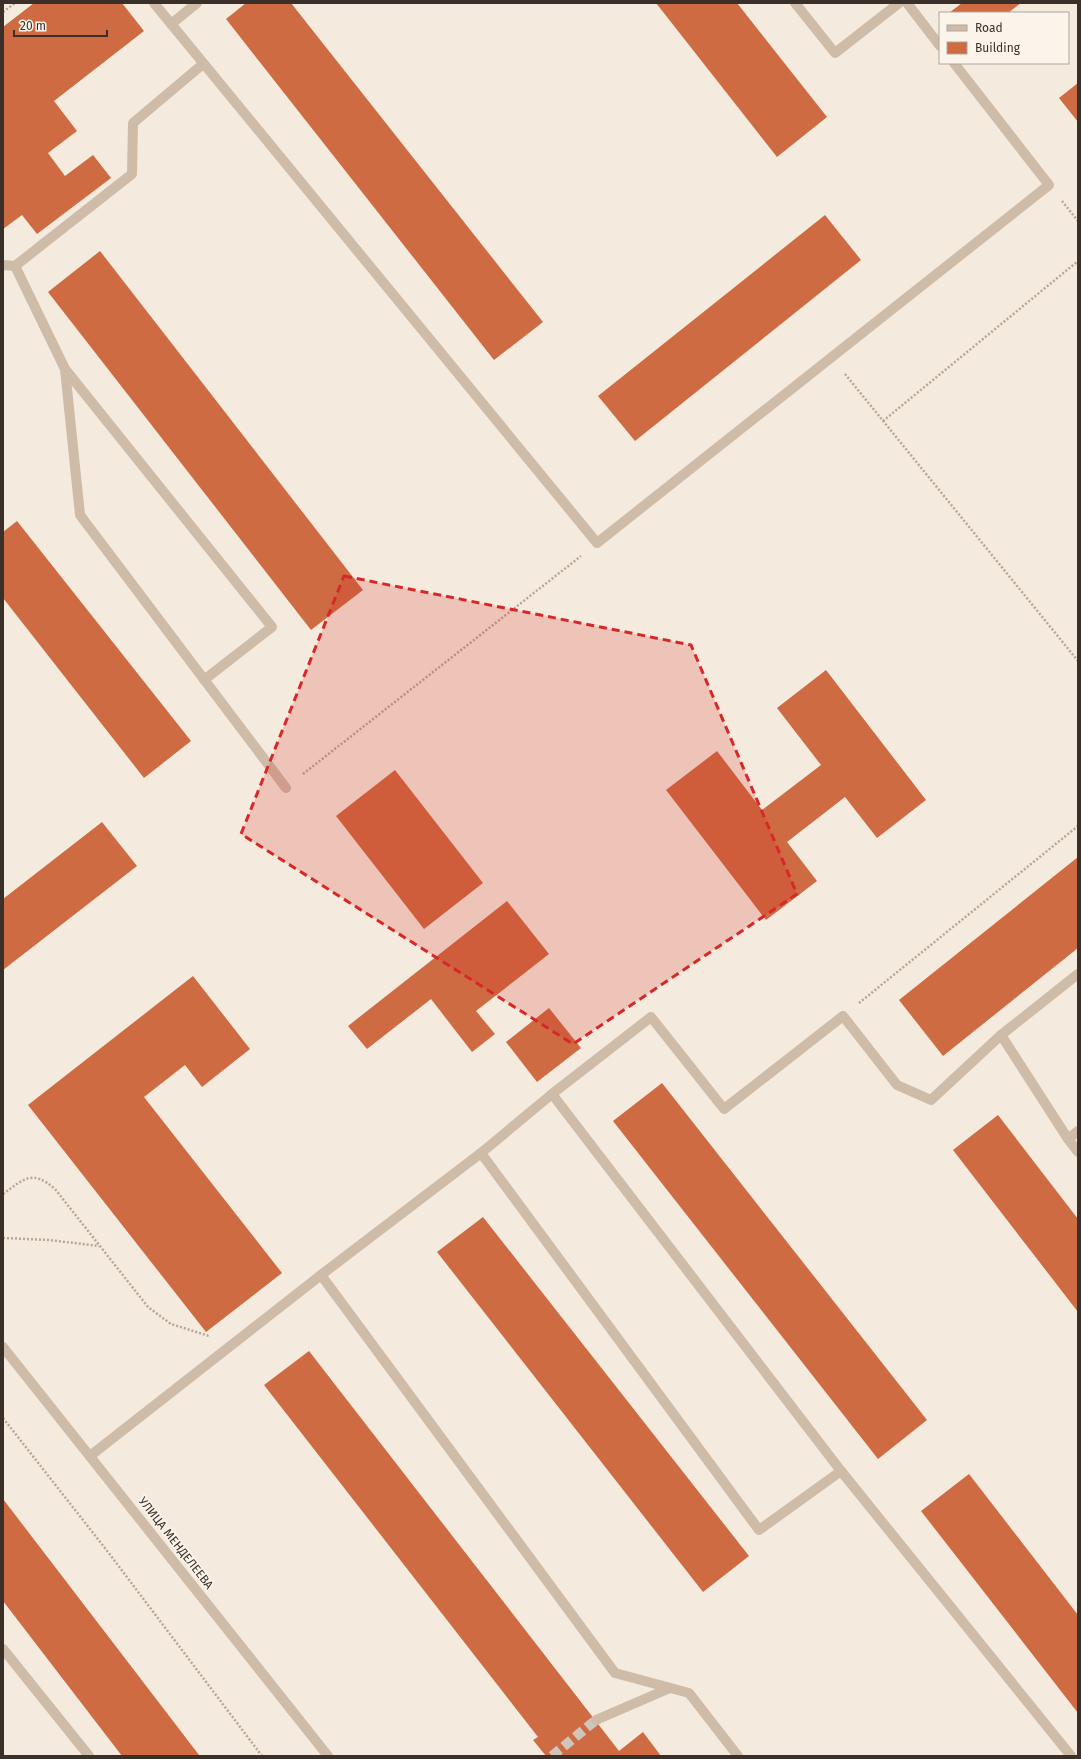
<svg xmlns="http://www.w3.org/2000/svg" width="1081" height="1759" viewBox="0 0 1081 1759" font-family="'Fira Sans',sans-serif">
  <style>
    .building { fill: #ce6b42 }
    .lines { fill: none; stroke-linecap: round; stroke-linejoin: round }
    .minor-tunnel { stroke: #cfc5ba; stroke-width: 10; stroke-dasharray: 10 5; stroke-linecap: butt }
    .path { stroke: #baa592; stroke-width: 2.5; stroke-dasharray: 2 2; stroke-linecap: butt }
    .minor { stroke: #cebba8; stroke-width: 10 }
    .marked { fill: #d62828; fill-opacity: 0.2; stroke: #d62828; stroke-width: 3; stroke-dasharray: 8 5; stroke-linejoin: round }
    .labels { text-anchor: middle; stroke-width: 3.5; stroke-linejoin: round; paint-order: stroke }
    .street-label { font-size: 12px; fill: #3a2f29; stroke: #fbf4eb }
  </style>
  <rect width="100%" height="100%" fill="#f4ebde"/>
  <g class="building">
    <polygon points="34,3 122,3 144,31 54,101 77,131 48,153 65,176 93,155 111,178 37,234 22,215 3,229 3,27"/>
    <polygon points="246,3 291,3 543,322 494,360 226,19"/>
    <polygon points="656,3 737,3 827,117 777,157"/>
    <polygon points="962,3 1021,3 1008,13 949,13"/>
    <polygon points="1078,83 1078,122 1059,98"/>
    <polygon points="825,215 861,260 635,441 598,396"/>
    <polygon points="100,251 363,590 311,630 48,292"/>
    <polygon points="17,521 191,741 144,778 3,598 3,532"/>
    <polygon points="826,670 926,800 877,838 845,797 787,842 817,881 766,920 666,790 717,751 762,810 821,765 777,708"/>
    <polygon points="395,770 483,883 424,929 336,816"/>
    <polygon points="102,822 137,866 3,970 3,899"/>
    <polygon points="1078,857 1078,948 943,1056 899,1000"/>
    <polygon points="507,901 549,954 476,1011 495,1034 472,1052 431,999 367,1049 348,1026"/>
    <polygon points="193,976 250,1049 202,1087 185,1065 144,1097 282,1273 206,1332 28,1105"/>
    <polygon points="549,1008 581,1048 537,1082 506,1042"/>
    <polygon points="662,1083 927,1420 878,1459 613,1121"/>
    <polygon points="998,1115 1078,1219 1078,1312 953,1150"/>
    <polygon points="483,1217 749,1556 703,1592 437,1252"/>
    <polygon points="309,1351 619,1751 643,1732 661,1756 546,1756 533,1740 538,1737 264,1385"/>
    <polygon points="969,1474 1078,1615 1078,1713 921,1511"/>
    <polygon points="3,1499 199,1755 197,1756 122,1756 3,1601"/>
  </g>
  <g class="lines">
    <polyline class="minor-tunnel" points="552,1756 596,1720"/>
    <g class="path">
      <polyline points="3,12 15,3"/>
      <polyline points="1062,201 1078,221"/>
      <polyline points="845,374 1078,661"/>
      <polyline points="883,421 1078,261"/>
      <polyline points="303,774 581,556"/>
      <polyline points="859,1003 1078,826"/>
      <path d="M3 1194C24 1179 32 1169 55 1189L148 1307 171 1324 209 1336"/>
      <polyline points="3,1238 49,1240 99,1246"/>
      <polyline points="3,1418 108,1552 262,1756"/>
    </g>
    <g class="minor">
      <polyline points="154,3 597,543 1049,185 954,63"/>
      <polyline points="795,3 835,53 899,3"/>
      <polyline points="907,3 940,46"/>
      <polyline points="171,24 197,3"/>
      <polyline points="203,64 133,123 132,174 15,266 65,369 272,627 204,680"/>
      <polyline points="3,265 15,266"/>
      <polyline points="65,369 80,515 286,788"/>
      <polyline points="1001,1035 1068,1139 1078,1152"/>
      <polyline points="552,1094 841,1471 1071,1756"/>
      <polyline points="1068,1139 1078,1131"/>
      <polyline points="481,1153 759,1530 841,1471"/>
      <polyline points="321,1275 615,1673 689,1693 738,1756"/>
      <polyline points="3,1347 328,1756"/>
      <polyline points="90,1456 321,1275 481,1153 552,1094 651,1017 724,1109 843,1016 897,1085 931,1100 1001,1035 1078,974"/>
      <polyline points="3,1649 89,1756"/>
      <polyline points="596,1720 670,1688"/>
    </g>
  </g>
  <path class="marked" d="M344 576 691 645 797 894 573 1044 241 834Z"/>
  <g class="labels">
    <g class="street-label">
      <text transform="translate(176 1543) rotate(52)" y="4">УЛИЦА МЕНДЕЛЕЕВА</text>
    </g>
  </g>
  <rect width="1081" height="1759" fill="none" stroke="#3a2f29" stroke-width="8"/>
  <rect x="939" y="12" width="130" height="52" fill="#fbf4eb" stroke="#aea59d"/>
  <rect x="947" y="25" width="20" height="6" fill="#cebba8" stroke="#aea59d"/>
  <text x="975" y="32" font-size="12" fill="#3a2f29">Road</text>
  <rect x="947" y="42" width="20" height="12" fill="#ce6b42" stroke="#aea59d"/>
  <text x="975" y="52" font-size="12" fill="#3a2f29">Building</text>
  <path d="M14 30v6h93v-6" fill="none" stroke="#3a2f29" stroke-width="2"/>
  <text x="20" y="30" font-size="12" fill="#3a2f29" stroke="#fbf4eb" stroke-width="3" paint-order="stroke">20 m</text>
</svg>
